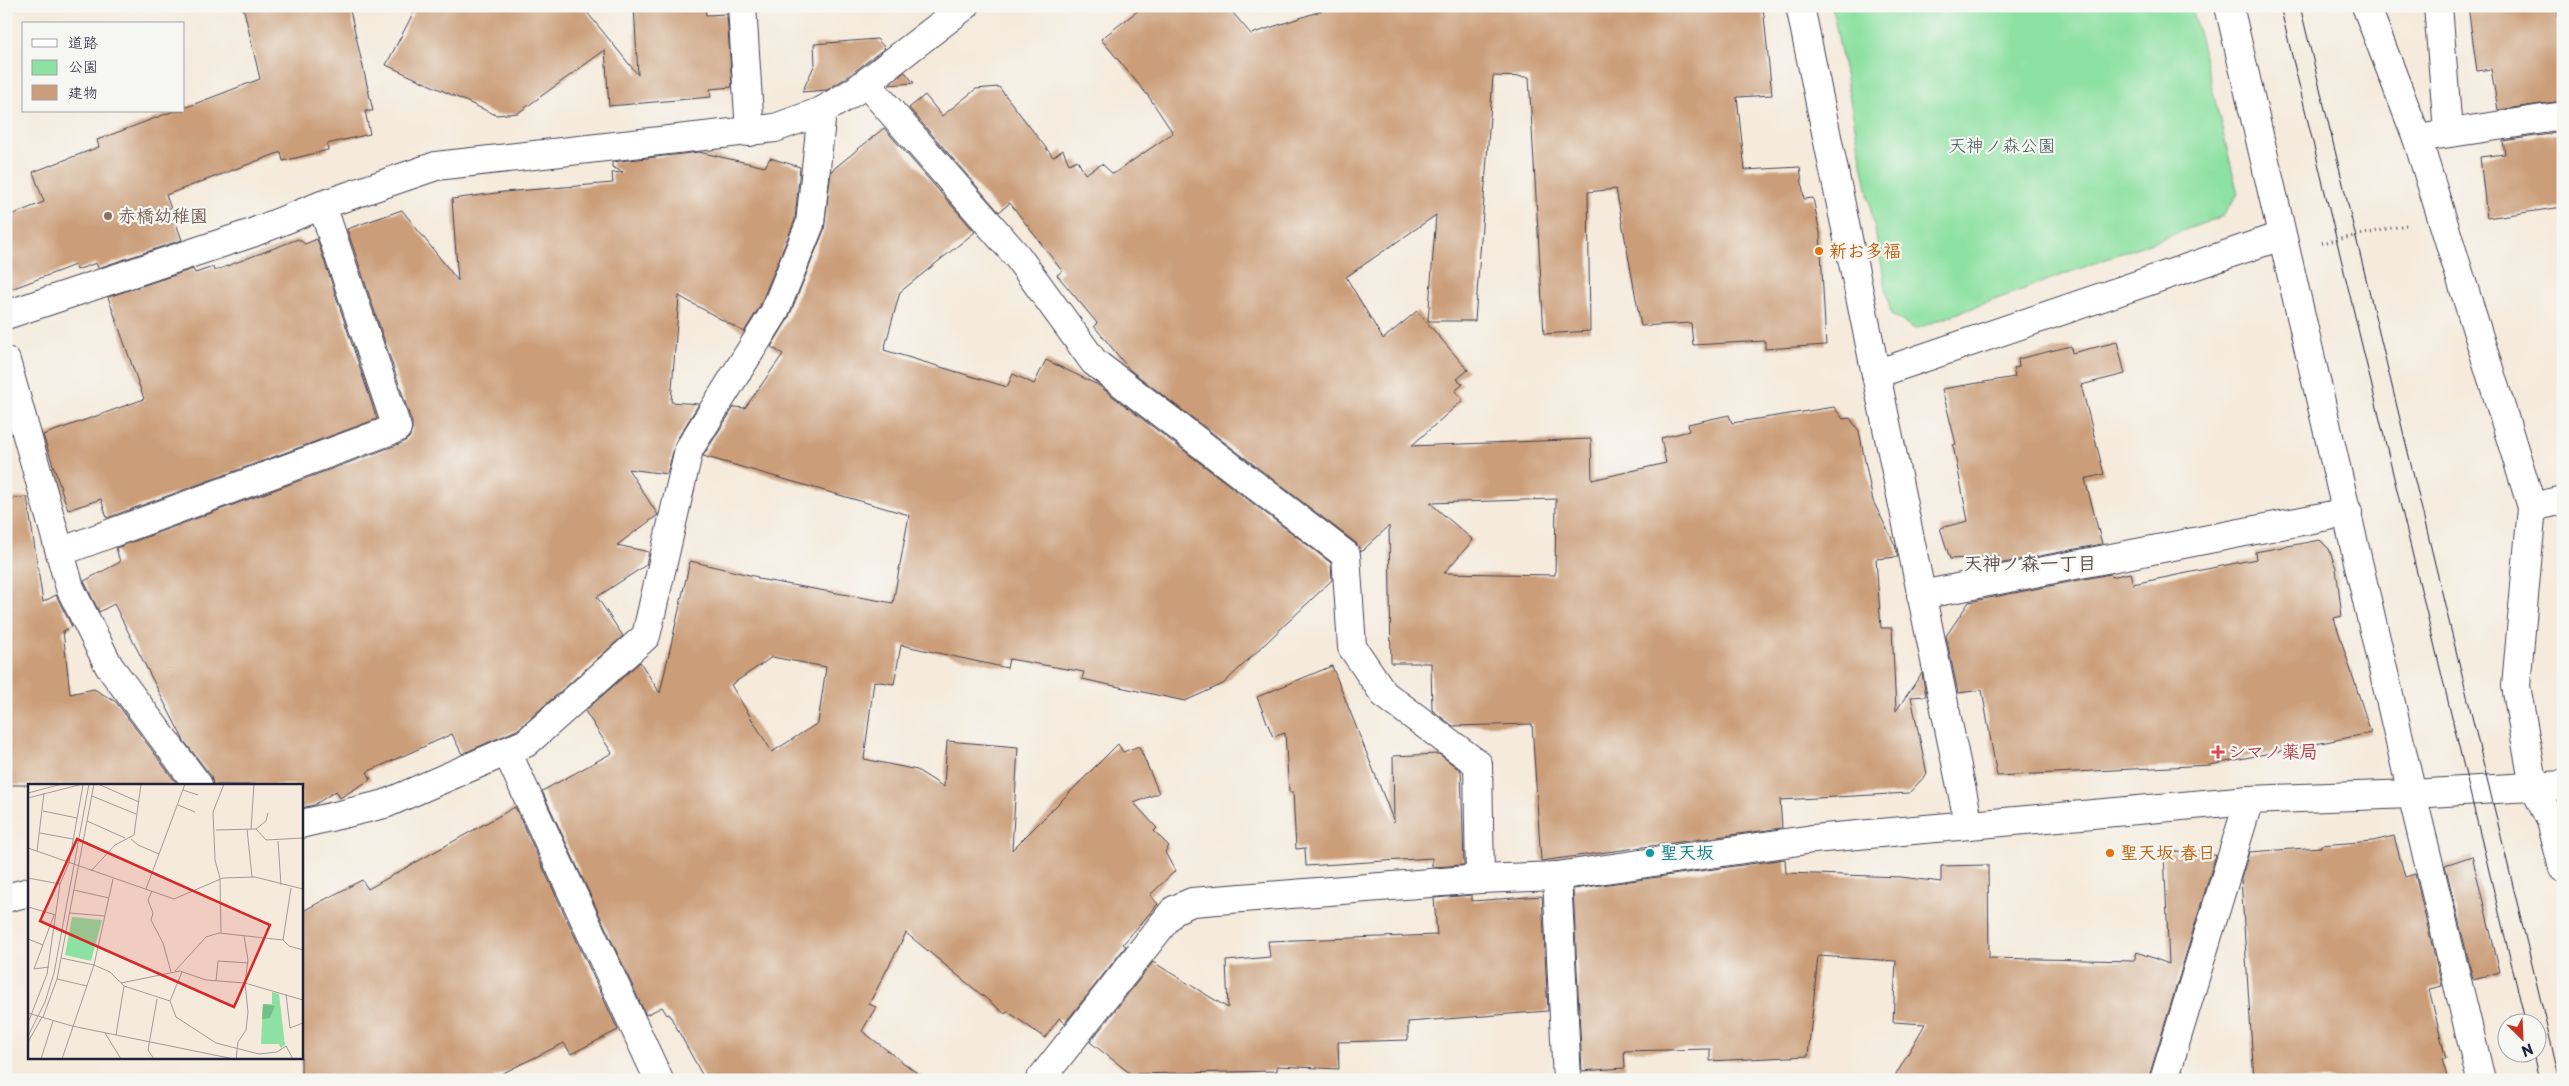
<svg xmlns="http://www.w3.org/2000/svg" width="2569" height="1086" viewBox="0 0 2569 1086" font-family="'Playpen Sans','Klee One',sans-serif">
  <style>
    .green { fill: #8de1a2; stroke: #58826e }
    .building { fill: #cb9e79; fill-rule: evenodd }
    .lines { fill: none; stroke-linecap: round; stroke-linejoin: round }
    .minor-casing { stroke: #424053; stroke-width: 30 }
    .tertiary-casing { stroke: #424053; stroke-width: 30 }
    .path { stroke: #424053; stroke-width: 3; stroke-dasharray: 1 4; stroke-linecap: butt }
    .minor { stroke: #fff; stroke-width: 28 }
    .tertiary { stroke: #fff; stroke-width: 28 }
    .tram { stroke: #22223b; stroke-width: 1 }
    .education-dot { fill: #8d6e63; stroke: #f6f6f2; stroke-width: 2 }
    .food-dot { fill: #e8710a; stroke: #f6f6f2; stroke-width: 2 }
    .health-dot { fill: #e0444e; stroke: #f6f6f2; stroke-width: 2 }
    .culture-dot { fill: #0f9aa8; stroke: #f6f6f2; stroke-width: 2 }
    .labels { text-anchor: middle; stroke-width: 4.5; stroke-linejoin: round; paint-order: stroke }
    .park-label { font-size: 18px; fill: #425b5a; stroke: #f6f6f2 }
    .education-label { font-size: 18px; font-weight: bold; fill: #785e54; stroke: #f6f6f2; text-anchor: start }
    .food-label { font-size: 18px; font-weight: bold; fill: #c56008; stroke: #f6f6f2; text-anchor: start }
    .health-label { font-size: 18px; font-weight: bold; fill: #be3a42; stroke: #f6f6f2; text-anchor: start }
    .culture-label { font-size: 18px; font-weight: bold; fill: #0d838f; stroke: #f6f6f2; text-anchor: start }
    .neighbourhood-label { font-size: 19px; font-weight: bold; fill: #5d4d51; stroke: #f6f6f2 }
    .inset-road { fill: none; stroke: #a19a9b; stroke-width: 1 }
    .view { fill: #d62828; fill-opacity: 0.15; stroke: #d62828; stroke-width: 2.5 }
    .inset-edge { fill: none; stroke: #22223b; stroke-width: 2.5 }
  </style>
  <rect width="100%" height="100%" fill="#f6f6f2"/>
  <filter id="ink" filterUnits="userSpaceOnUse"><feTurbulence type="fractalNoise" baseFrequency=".02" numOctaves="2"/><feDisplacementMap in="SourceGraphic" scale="10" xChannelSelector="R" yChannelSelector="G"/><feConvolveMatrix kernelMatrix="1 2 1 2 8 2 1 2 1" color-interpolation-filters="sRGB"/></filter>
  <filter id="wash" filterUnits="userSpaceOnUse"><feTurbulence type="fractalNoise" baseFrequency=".0096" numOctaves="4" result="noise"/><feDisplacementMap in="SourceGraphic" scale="20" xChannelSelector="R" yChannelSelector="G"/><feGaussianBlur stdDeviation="1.12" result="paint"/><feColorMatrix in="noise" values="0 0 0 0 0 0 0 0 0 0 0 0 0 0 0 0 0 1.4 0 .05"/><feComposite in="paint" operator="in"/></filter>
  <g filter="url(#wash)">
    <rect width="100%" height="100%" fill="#f5eadb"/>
    <polygon class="green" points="1832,6 2192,6 2238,194 2223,216 1915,329 1891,314"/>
    <g id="blocks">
      <g class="building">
        <polygon points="243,6 349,6 373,111 365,111 370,134 327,144 328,150 283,161 281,152 166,195 182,240 98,268 96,263 77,270 75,265 6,291 6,217 44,202 33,172 99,147 97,140 174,111 184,111 184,108 260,79"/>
        <polygon points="417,6 582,6 638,75 634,6 705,6 706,15 727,14 732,87 710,89 711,97 609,106 605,50 518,113 496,115 386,65"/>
        <path d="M1144 6H1227L1251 34 1336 6H1763L1772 95 1737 97 1745 170 1800 167 1804 199 1813 198 1820 233 1826 345 1765 349V341L1693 345 1691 323 1641 326 1616 189 1588 192 1590 331 1544 334 1529 77 1493 76 1475 321H1428L1436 215 1346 277 1383 339 1417 311 1468 370 1457 379 1463 384 1455 391 1463 400 1411 446 1591 439 1592 480 1666 463 1661 438 1689 431 1688 424 1729 415 1732 423 1834 407 1843 419 1850 418 1859 431 1873 501 1895 545 1898 557 1876 559 1881 628H1892L1896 711 1922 673 1926 696 1911 697 1927 774 1909 793 1780 800 1782 828 1541 861 1532 724 1453 726 1432 710 1431 663H1391L1389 526 1361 552 1356 543 1130 370 1094 326 1097 323 1057 275 1062 271 1010 203 999 212 909 108 925 95 942 116 976 89 999 87 1053 157 1063 150 1069 164 1077 160 1085 174 1102 164 1113 174 1173 133 1149 97 1101 39ZM1556 499 1555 575 1444 573 1473 540 1430 503Z"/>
        <polygon points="2468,6 2557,6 2559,23 2563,23 2563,101 2498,110 2491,69 2477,71"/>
        <polygon points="877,39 885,48 846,78 827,90 802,92 815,64 814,44"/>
        <polygon points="905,72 914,83 889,85"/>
        <path d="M884 128 975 232 900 292 884 350 1007 387 1013 374 1034 384 1046 360 1098 385 1331 563 1332 580 1223 684 1185 701 1082 679 1084 672 1009 659 1007 668 901 645 894 684 874 681 864 759 917 770 944 787 947 741 1018 747 1012 850 1118 744 1123 752 1139 746 1159 793 1134 803 1157 828 1154 831 1169 846 1165 852 1175 871 1150 895 1158 904 1123 944 1126 946 1065 1023 1059 1018 1045 1038 1007 1011 1005 1014 906 933 869 1004 876 1007 862 1031 926 1080H705L669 1014 667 1015 662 1007 646 1015 542 791 612 753 585 711 640 662 660 693 690 561 758 577V579L893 603 909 515 703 456 734 407 745 408 783 354 771 347 788 319 824 230 831 171ZM772 657 826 667 818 723 772 752 731 685Z"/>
        <polygon points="2563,132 2563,207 2487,218 2480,157 2505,154 2503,141"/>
        <polygon points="699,152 765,167 770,158 800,167 795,220 760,306 744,332 679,296 671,402 699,404 676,441 667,474 628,469 658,515 617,545 649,552 646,565 597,597 623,636 517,730 462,754 452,734 367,772 371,779 340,798 336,791 314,805 301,808 301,785 213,785 211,776 184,741 114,604 99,612 84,581 120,562 116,548 402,443 409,438 412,430 412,423 347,229 402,210 458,281 452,199 504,192 613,183 612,173 623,172 612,167 612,162"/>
        <polygon points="298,239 305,244 317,239 377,419 107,518 101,499 68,510 43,435 144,399 108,297 193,269 195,273 213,267 214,271"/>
        <polygon points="2117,342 2125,374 2081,385 2104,474 2085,479 2102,544 1993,565 1999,556 1950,559 1940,528 1968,521 1953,445 1956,444 1942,389 2015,377 2013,368 2019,367 2018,359 2071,346 2072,353"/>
        <polygon points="27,497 43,602 56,595 72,627 63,631 70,694 94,689 116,702 178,785 6,785 6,499"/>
        <polygon points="2320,540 2329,549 2336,568 2342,616 2334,618 2371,733 2210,765 1997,776 1982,690 1958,693 1946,636 1969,602 2110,574 2111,577 2130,573 2133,584 2256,559 2255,552"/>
        <polygon points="1332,666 1394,822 1393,756 1439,754 1461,771 1464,865 1432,867 1432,858 1306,866 1305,848 1296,849 1293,792 1289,792 1285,733 1273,737 1257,697"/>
        <polygon points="515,807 618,1030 571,1054 564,1043 489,1080 301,1080 301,912 362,880 368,889"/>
        <polygon points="2394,836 2405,877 2415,874 2442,986 2429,989 2446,1059 2442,1059 2448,1080 2254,1080 2241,879 2249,852 2321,847 2321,845 2373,841"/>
        <polygon points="2209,850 2209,855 2216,855 2148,1080 1893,1080 1925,1024 1893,1022 1896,961 1818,956 1808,1056 1710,1061 1710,1049 1624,1051 1625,1068 1582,1071 1573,889 1785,859 1786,873 1901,877 1941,882 1941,866 1988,865 1989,958 2134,961 2137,952 2169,964 2164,852"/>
        <polygon points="2472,856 2500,972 2473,979 2445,865"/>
        <polygon points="1472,895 1472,901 1542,896 1548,1011 1408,1022 1408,1040 1338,1042 1339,1069 1277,1066 1277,1071 1131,1074 1090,1042 1153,962 1228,1008 1226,961 1270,957 1268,941 1437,935 1434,898"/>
      </g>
    </g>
  </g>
  <g filter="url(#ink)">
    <use href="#blocks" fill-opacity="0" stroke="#424053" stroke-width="1"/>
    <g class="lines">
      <defs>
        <g id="minor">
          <polyline points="742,6 750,132"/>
          <polyline points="1800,6 1969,825"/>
          <polyline points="2438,6 2448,132"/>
          <polyline points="866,83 1017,256 1094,362 1346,555 1352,647 1384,694 1478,764 1480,879"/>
          <polyline points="2417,138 2563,116"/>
          <polyline points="6,315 252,233 322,205 436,166 775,128 822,111 855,91 965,6"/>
          <polyline points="6,361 70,588 109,666 198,785"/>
          <polyline points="1876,374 2281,236"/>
          <polyline points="2532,507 2563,500"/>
          <polyline points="60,552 397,428 322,205"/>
          <polyline points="1921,595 2348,512"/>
          <polyline points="507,752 659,1080"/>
          <polyline points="2534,787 2551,821 2563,868"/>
          <polyline points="2412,794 2481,1080"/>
          <polyline points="301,824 385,804 526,743 646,636 689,449 774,313 810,224 822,111"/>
          <polyline points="1557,876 1567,1080"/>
          <polyline points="6,898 29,892"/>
          <polyline points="1040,1080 1174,910 1192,902 1480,879 1557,876 1813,839"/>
          <polyline points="2164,1080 2249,800"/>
        </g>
        <g id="tertiary">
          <polyline points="2229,6 2412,794"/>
          <polyline points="2366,6 2417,138 2532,507 2516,686 2534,787"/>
          <polyline points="1813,839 2249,800 2412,794 2563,785"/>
        </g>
      </defs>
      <use href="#minor" class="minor-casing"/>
      <use href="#tertiary" class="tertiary-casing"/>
      <polyline class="path" points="2322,243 2406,225"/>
      <use href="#minor" class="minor"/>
      <use href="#tertiary" class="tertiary"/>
      <g class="tram">
        <polyline points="2280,6 2526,1024"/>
        <polyline points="2300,6 2560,1080"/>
        <polyline points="2533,1054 2539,1080"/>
      </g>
    </g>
  </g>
  <circle class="education-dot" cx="108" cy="216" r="5"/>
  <g class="food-dot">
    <circle cx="1819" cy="251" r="5"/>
    <circle cx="2110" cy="853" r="5"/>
  </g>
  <path class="health-dot" d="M2215.5 744.5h5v5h5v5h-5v5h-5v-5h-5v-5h5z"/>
  <circle class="culture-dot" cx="1650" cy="853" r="5"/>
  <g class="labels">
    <g class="park-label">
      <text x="2002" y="152">天神ノ森公園</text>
    </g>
    <g class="education-label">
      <text x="118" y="222">赤橋幼稚園</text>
    </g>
    <g class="food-label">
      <text x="1829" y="257">新お多福</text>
      <text x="2120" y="859">聖天坂 春日</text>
    </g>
    <g class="health-label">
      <text x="2228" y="758">シマノ薬局</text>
    </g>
    <g class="culture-label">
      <text x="1660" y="859">聖天坂</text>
    </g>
    <g class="neighbourhood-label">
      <text x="2030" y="570">天神ノ森一丁目</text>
    </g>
  </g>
  <g transform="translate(28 784)">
    <rect width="275" height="275" fill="#f5eadb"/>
    <path d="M44 133 74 136 63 177 37 171ZM244 208 251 210 257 261 253 264 251 260H233L235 220H244Z" fill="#8de1a2"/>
    <path d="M235 220 247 222 242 234 234 235Z" fill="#72bf88"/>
    <path class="inset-road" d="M70 0 111 18M155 6 170 11M0 9 34 0M64 12 108 30M0 14 55 0M150 21 167 28M15 27 49 34M59 37 97 54M219 45 224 93M223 45 226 0M228 45 238 56 275 54M188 46 228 45 238 37 240 29M12 49 45 55M103 55 110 61 131 70M250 57 253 101M0 64 146 115 195 94 227 93 275 105M9 67 16 9M63 87 87 61 106 51 113 0M0 94 32 100M118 105 157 0M46 106 81 114M124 107 120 116 125 129 123 136 135 159 143 188M0 123 28 131M42 129 77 132M193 149 192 94 187 76 185 28 196 0M0 155 15 161M255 156 261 162 275 166M33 174 66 181 82 188 96 202 142 217M21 183 6 185 26 131M147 187 178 153 191 149 255 156 263 104M154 188 142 217 148 233 188 259 231 270 249 268 258 262 265 275M29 195 59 202M188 197 190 177 220 179M93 199 152 187 178 196 217 199 275 216M258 210 262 244 275 239M0 229 44 242 206 275M15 233 29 195 66 0M0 239 19 190 32 100 41 79 55 1M77 249 93 275M88 251 96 202M0 252 17 218 26 189 61 0M0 258 14 233M13 275 25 237M34 275 66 181 85 95M126 275 120 266 129 215M208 275 210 258 218 246 220 228 217 199 220 176 216 152"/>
    <path class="view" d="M49 55 242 141 206 223 12 137Z"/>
    <rect width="275" height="275" class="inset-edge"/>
  </g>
  <rect width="2569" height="1086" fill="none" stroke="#f6f6f2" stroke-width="25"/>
  <rect x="22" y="22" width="162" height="90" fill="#f6f6f2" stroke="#a1a1a9"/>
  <rect x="32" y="39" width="25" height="8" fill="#ffffff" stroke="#a1a1a9"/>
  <text x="68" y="48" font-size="15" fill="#22223b">道路</text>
  <rect x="32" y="60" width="25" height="15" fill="#8de1a2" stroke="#a1a1a9"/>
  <text x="68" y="72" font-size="15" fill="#22223b">公園</text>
  <rect x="32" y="85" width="25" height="15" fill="#cb9e79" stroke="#a1a1a9"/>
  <text x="68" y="98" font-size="15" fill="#22223b">建物</text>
  <g transform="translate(2522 1038) rotate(156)"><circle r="24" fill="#f6f6f2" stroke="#a1a1a9"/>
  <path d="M0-4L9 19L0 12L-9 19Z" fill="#c8321e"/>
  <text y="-8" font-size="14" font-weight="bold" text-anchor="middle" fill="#22223b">N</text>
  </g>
</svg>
